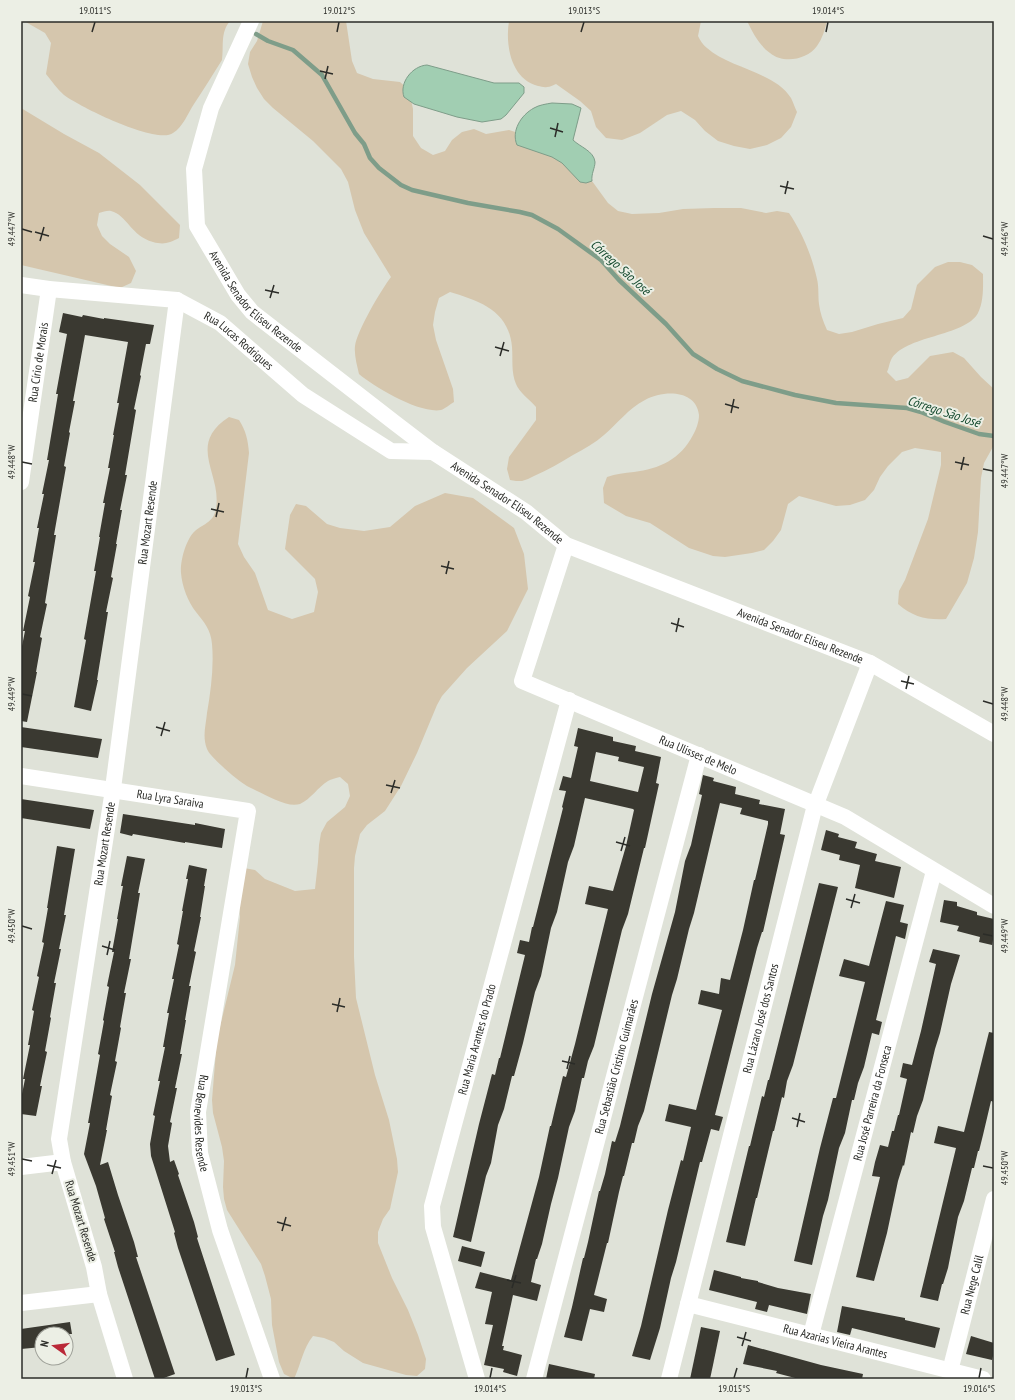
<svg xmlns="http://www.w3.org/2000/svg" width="1015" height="1400" viewBox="0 0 1015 1400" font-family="'PT Sans Narrow',sans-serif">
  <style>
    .green { fill: #d5c6ad }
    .water { fill: #a1ceb2; stroke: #7e9d89 }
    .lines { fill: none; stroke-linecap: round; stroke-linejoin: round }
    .stream { stroke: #7e9d89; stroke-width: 4.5 }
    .building { fill: #3a3931; fill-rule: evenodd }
    .minor { stroke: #fff; stroke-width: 16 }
    .ticks { fill: none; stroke: #2b2c28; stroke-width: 1.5 }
    .labels { text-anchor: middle; stroke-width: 4; stroke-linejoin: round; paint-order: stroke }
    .street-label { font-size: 12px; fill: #2b2c28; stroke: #ecefe5 }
    .water-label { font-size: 13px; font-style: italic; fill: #154a2f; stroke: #ecefe5 }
    .neatline { fill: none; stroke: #2b2c28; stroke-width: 1.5 }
    .ticks-label { font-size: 10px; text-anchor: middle; fill: #2b2c28 }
  </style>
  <rect width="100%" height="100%" fill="#dfe2d8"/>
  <g class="green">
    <path d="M24 21H230C220 33 224 46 222 60 213 74 204 89 194 104 188 113 183 127 173 133 157 145 80 107 64 95 57 89 52 81 46 74L51 43 45 33Z"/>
    <path d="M263 21H346L352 61 357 73 373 79 400 82 409 90 413 109V136L421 148 433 155 445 151 452 140 462 132 474 129 486 134 509 130 550 143 592 181 608 203 618 211 632 214 659 213 683 209 714 208H741L766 213 777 211 789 213C802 232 812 256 817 279 819 287 818 296 819 304 820 313 823 321 827 330L839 334 852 332 878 324 903 318 911 309 917 285 935 267 948 262H960L972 265 983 274C983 286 984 301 978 313 965 337 904 335 891 360 889 364 889 368 887 372L896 381 908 378 930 356 953 352 964 358 981 377 994 389V445L984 463 981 478 978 532 974 558 967 583 946 619C926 620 913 617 898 604L899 591 905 580 928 519 941 465V452L915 448 902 452 888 466 880 477 874 490 865 500 850 505 836 506 799 496 788 504 781 530 773 541 764 550 752 553 725 557 713 556 689 548 650 523 626 516 604 503 603 488 607 477C616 474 624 473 634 472 659 469 681 459 693 435 696 430 699 422 699 415 696 389 663 390 645 400 628 409 618 423 604 435 595 443 584 449 573 455 560 463 548 470 534 476 530 478 526 480 522 481 518 481 514 481 510 480L507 469 509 457 536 420V407C530 400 519 392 516 384 511 372 513 360 512 347 509 311 480 301 450 292L439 298 435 312 433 325 436 340 453 389 454 402C450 404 445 409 441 410 420 414 374 387 359 374 357 365 354 355 355 346 357 331 381 290 391 277L364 233 355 210 348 182 341 169 313 141 273 108 264 99 257 88 252 77 248 64 250 52 257 41Z"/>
    <path d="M509 21H701L698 36C700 40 703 45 707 48 729 68 775 72 791 98 793 102 795 108 797 112L791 127 781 138 767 145 750 149 734 146 718 141 705 131 695 120 681 111 667 115 640 133 622 140 606 138 596 127 591 111 580 101 556 84C553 85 550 87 547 87 544 88 541 86 538 86 511 79 505 45 509 21Z"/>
    <path d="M747 21H827C825 30 822 39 817 46 807 60 783 64 770 53 759 45 753 33 747 21Z"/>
    <path d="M21 108 64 134 99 153 140 185 180 225 179 238C169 243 164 245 153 242 131 236 127 215 111 211 108 210 103 212 99 213L97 225 102 236 110 244 129 257 136 271 131 283 120 288 21 265Z"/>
    <path d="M229 417 239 420C246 431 248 440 249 453L238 544 244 557 255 573 268 610 292 619 314 612 318 592 315 579 285 549 290 515 296 504 306 506 327 524 340 528 364 531 390 527 415 506 445 493 473 498 514 528 524 554 528 589 507 631 467 668 442 696 437 705 417 753 401 786 385 811 367 825 360 834 355 856 354 868V957L356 998 375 1075 389 1120 397 1159 398 1172 390 1209 383 1219 378 1232V1243L392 1278 408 1310 418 1335 426 1359 425 1369 417 1376 406 1375 363 1363 344 1351 334 1342 324 1338 313 1336C303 1348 301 1364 294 1379L284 1374 279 1362 272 1325 271 1299 265 1276 261 1264 227 1210 224 1199 223 1187 224 1161 222 1147 213 1113 212 1100 217 1039 235 965 240 917 238 891 244 868 255 870 265 879 295 891 315 889 318 862 319 845 321 833 327 822 345 807 350 796 348 784 340 777C336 778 331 779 328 781 318 787 311 799 300 804 288 808 268 796 257 791 253 789 248 787 244 784 236 779 210 757 207 749 202 736 206 725 207 713 211 690 214 666 212 644 211 630 204 622 196 612 188 602 182 586 181 573 180 561 186 539 195 531 205 523 214 522 216 508 222 473 186 445 229 417Z"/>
  </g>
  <g class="water">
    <path d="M427 65 494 83H519L524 87V93L506 115 501 119 482 122 457 117 414 104 404 97C399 83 412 66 427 65Z"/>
    <path d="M552 103 572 104 581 108 573 140C580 147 594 151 595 162 595 168 591 174 592 181L586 183 580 182 562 163 552 157 517 145C511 131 521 115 534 108 539 105 546 104 552 103Z"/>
  </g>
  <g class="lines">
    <polyline class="stream" points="256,34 268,41 293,50 322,75 355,133 364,144 370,158 379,168 401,185 412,190 468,203 520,212 532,215 558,229 601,260 619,280 666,324 693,354 717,369 742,381 795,395 836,403 907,408 921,412 945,422 979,434 994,436"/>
  </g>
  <g class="building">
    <polygon points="63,313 82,317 83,315 104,319 104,318 154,325 150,344 146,344 140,375 141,376 134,409 136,410 125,475 127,475 120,510 122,510 116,544 117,544 111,577 113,578 106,612 108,612 97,680 98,680 91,711 74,707 86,640 84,639 96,571 94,571 100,537 99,537 105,503 103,503 110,468 108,468 114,435 113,435 119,403 117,403 128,342 85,335 73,401 75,401 69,432 70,433 64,466 66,467 54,535 56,535 45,603 47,604 40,637 42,638 36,672 37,672 27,722 21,721 21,651 25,631 23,631 30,597 28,596 35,562 33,562 39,528 37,528 44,494 42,494 49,460 47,460 58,394 56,394 67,334 59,332"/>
    <polygon points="21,727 102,739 98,758 21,747"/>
    <path d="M578 728 613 737V741L636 746 635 751 661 757 656 783 659 784 645 848H644L628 914 622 930 594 1046 588 1061 584 1078H582L575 1111 569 1127 558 1178 551 1204 542 1244 537 1259H536L531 1282 541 1285 537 1301 513 1295 502 1346H504L503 1350 522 1355 517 1376 503 1372 504 1369 484 1365 493 1325 485 1324 492 1292 475 1288 480 1272 511 1280 539 1177 550 1126H551L555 1109 563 1076 566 1077 575 1044 608 909 585 904 589 886 613 891 626 846 634 810 633 809 585 798 574 846 568 862 557 912 551 928 541 976 535 992 523 1043 514 1076H512L504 1109 498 1125 491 1163 486 1176 471 1242 453 1237 479 1124 492 1074 495 1075 499 1058H500L525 955 517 953 520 940 529 942 532 927H533L563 808 562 807 566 791 559 790 563 776 571 778 578 747 574 746ZM596 752 619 757 618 761 644 767 638 792 590 781Z"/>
    <polygon points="703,775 714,778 713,781 736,787 735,794 760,800 759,804 785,809 780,834 785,835 763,932 762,932 757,948 715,1115 723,1117 719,1131 711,1129 702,1162 700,1162 676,1262 671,1278 660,1328 650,1360 632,1356 641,1326 668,1210 681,1160 683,1161 691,1127 665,1121 669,1104 696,1110 722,1010 698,1004 701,990 719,994 721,978 730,980 743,930 754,880 755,880 759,863 768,824 768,821 740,814 742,808 720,803 694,913 689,929 677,979 672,995 644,1111 638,1126 634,1143 632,1143 624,1176 623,1176 619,1192 608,1243 607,1243 594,1295 607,1299 604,1312 590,1309 582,1341 564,1337 572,1307 583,1258 584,1258 588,1242 599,1191 600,1191 605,1174 612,1141 615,1142 620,1126 652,994 675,912 685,861 691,845 702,795 699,794"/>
    <polygon points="21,799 94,810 90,829 21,818"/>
    <polygon points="123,814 195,825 195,823 225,829 222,848 185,842 185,843 133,834 132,836 120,833"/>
    <polygon points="826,830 839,834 838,837 857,842 855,848 877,854 875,861 901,867 894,898 855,888 860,865 839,860 840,855 821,850"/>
    <polygon points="57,846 75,849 64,915 66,915 59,949 61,949 54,983 56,983 50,1017 51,1018 45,1051 47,1052 40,1086 42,1086 36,1116 21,1114 21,1099 25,1079 23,1079 30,1045 28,1045 34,1011 32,1010 39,977 37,976 44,943 42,942 48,908 47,908"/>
    <polygon points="127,856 145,859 138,893 140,893 129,959 131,959 124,993 126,993 120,1027 121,1028 115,1061 117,1062 110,1095 112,1096 106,1130 107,1130 100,1165 108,1162 118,1195 134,1242 138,1257 136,1257 175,1374 161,1379 155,1379 150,1364 118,1267 114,1252 115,1252 104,1219 105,1218 96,1186 84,1154 90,1123 88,1123 100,1055 98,1054 104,1021 103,1020 109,987 107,986 114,952 112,952 118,919 117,919 123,886 121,886"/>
    <polygon points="189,865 207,869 204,886 205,886 200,917 201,917 194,951 196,952 189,986 191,986 185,1020 186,1020 180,1054 182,1054 175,1088 177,1088 170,1122 172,1123 168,1146 170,1162 174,1160 179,1174 178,1175 194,1222 198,1237 197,1238 235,1355 216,1361 178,1248 174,1233 175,1232 151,1156 150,1144 155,1116 153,1115 160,1081 158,1081 165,1047 163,1047 169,1013 167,1013 174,979 172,979 179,945 177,944 183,911 182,911 188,879 186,879"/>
    <polygon points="819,883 838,887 793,1065 787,1081 784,1098 782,1097 774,1131 773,1131 757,1198 756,1198 745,1246 726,1242 749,1146 750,1146 754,1129 762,1096 764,1097 768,1080 769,1080"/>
    <polygon points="944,900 957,902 957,906 977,912 977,915 994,919 994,934 992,945 979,942 980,937 957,931 959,926 940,922"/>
    <polygon points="886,901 904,905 900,922 908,924 905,939 896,936 876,1020 882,1022 879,1035 872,1033 864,1067 858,1083 854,1100 852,1100 845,1133 839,1148 828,1200 823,1216 812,1265 794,1261 820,1148 833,1098 836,1098 865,982 839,976 844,959 869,966"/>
    <polygon points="933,949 960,955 951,984 940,1033 935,1049 923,1100 917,1116 913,1133 911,1132 904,1166 903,1165 898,1181 887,1233 874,1281 856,1277 880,1177 872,1176 875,1162 880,1145 888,1147 892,1131 894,1131 898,1115 899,1115 907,1079 900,1077 903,1063 912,1065 921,1031 936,964 929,962"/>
    <polygon points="989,1032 994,1033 994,1102 991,1101 983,1135 979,1151 978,1151 974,1168 972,1168 964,1201 958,1217 948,1268 943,1284 942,1284 938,1301 920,1297 956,1148 934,1143 938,1126 964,1132"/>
    <polygon points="462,1246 485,1252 481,1267 458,1261"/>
    <polygon points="714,1270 741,1277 741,1278 758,1281 758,1282 778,1288 811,1294 807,1314 769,1305 767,1312 755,1309 757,1302 709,1290"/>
    <polygon points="842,1306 905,1318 905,1320 940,1328 935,1348 852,1328 850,1335 837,1332"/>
    <polygon points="70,1322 72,1334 42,1334 42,1347 21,1349 21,1329"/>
    <polygon points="701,1327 720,1331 713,1365 710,1379 690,1379"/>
    <polygon points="971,1336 994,1343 994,1352 992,1360 966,1354"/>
    <polygon points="748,1345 821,1365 863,1374 862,1379 799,1379 776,1373 777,1371 743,1364"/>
    <polygon points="549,1364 595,1374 594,1379 546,1379"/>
  </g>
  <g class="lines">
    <g class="minor">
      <path id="s1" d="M251 21 211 108 194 169 197 226 238 295 252 312 395 423 433 452 526 512 566 545 870 663 994 734"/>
      <path id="s2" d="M21 285 49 289 177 300 220 323 303 395 391 451 433 452"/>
      <path id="s3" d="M21 482 49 289"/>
      <path id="s4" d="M566 545 522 681 845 817 994 906"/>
      <path id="s5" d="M21 776 248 811 198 1112 200 1153 220 1230 272 1379"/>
      <polyline points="21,1167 63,1162"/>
      <polyline points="21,1303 99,1294"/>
      <path id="s6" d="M688 1304 983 1379"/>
      <path id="s7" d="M811 1335 934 871"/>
      <path id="s8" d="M950 1371 994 1199"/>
      <path id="s9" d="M125 1379 99 1294 94 1267 63 1162 59 1139 112 796 177 300"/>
      <path id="s10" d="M477 1379 433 1227 432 1206 569 700"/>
      <path id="s11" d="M534 1379 699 755"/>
      <path id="s12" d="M669 1379 814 809 870 663"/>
    </g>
  </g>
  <path class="ticks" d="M92 32 95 22M337 32 339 22M581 32 584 22M826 32 828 22M320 71 333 74M325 79 328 66M550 128 563 132M555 137 558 123M780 186 794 189M785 194 788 181M22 229 32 232M35 232 49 236M983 236 993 239M40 241 44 227M265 290 279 293M270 298 274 285M495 347 509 351M500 356 504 342M725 404 739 408M731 413 734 399M22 462 32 464M955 462 969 465M983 469 993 471M961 470 964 457M211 509 224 512M216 517 219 503M441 566 454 569M446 574 449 561M671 623 684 627M676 632 679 618M901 681 914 684M906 689 909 676M22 694 32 696M983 701 993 704M156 727 170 731M161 736 165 722M386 785 400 788M391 793 395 780M616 842 630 846M621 851 625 837M846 899 860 903M851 908 855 894M22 926 32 929M983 934 993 936M102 946 115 950M107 955 110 941M332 1004 345 1007M337 1012 340 998M562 1061 575 1064M567 1069 570 1056M792 1118 805 1122M797 1127 800 1113M22 1159 32 1161M47 1165 61 1168M983 1166 993 1168M52 1174 56 1160M277 1222 291 1226M282 1231 286 1217M507 1280 521 1283M512 1288 516 1275M737 1337 751 1341M742 1346 746 1332M246 1378 248 1368M490 1378 492 1368M734 1378 737 1368M979 1378 981 1368"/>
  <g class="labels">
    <g class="street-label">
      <text dy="4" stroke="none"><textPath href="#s1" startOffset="313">Avenida Senador Eliseu Rezende</textPath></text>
      <text dy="4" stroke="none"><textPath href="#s2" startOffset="231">Rua Lucas Rodrigues</textPath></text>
      <text dy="4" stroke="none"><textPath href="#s3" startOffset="121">Rua Círio de Morais</textPath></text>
      <text dy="4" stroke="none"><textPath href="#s1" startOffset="637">Avenida Senador Eliseu Rezende</textPath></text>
      <text dy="4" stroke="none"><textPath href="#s9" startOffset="872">Rua Mozart Resende</textPath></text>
      <text dy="4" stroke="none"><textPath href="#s1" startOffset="961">Avenida Senador Eliseu Rezende</textPath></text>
      <text dy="4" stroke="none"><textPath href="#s4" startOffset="334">Rua Ulisses de Melo</textPath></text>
      <text dy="4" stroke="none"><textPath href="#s5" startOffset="151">Rua Lyra Saraiva</textPath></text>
      <text dy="4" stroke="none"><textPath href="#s9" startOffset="548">Rua Mozart Resende</textPath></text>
      <text dy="4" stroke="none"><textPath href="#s12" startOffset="372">Rua Lázaro José dos Santos</textPath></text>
      <text dy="4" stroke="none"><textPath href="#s10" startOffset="352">Rua Maria Arantes do Prado</textPath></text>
      <text dy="4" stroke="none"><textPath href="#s11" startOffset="323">Rua Sebastião Cristino Guimarães</textPath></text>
      <text dy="4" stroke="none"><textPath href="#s7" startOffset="240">Rua José Parreira da Fonseca</textPath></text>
      <text dy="4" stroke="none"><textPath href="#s5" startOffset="546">Rua Benevides Resende</textPath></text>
      <text transform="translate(81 1221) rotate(73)" y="4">Rua Mozart Resende</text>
      <text dy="4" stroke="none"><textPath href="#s8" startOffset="89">Rua Nege Calil</textPath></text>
      <text dy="4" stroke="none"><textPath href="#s6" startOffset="152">Rua Azarias Vieira Arantes</textPath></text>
    </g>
    <g class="water-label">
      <text transform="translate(621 267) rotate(42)" y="5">Córrego São José</text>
      <text transform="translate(944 411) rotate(18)" y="5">Córrego São José</text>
    </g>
  </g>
  <rect width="1015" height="1400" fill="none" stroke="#ecefe5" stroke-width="44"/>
  <g transform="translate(54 1346) rotate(284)"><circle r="19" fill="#ecefe5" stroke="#9fa199"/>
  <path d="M0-3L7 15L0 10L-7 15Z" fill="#ba2938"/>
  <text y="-6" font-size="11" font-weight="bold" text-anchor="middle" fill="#2b2c28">N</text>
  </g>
  <rect x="22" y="22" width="971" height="1356" class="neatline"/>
  <g class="ticks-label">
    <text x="95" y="14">19.011°S</text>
    <text x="339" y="14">19.012°S</text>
    <text x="584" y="14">19.013°S</text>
    <text x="828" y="14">19.014°S</text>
    <text transform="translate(11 229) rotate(-90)" y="4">49.447°W</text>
    <text transform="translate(1004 239) rotate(-90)" y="4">49.446°W</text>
    <text transform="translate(11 462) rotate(-90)" y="4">49.448°W</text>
    <text transform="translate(1004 471) rotate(-90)" y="4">49.447°W</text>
    <text transform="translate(11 694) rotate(-90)" y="4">49.449°W</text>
    <text transform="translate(1004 704) rotate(-90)" y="4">49.448°W</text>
    <text transform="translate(11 926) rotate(-90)" y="4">49.450°W</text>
    <text transform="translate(1004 936) rotate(-90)" y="4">49.449°W</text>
    <text transform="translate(11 1159) rotate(-90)" y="4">49.451°W</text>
    <text transform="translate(1004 1168) rotate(-90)" y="4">49.450°W</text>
    <text x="246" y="1392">19.013°S</text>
    <text x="490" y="1392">19.014°S</text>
    <text x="734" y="1392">19.015°S</text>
    <text x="979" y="1392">19.016°S</text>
  </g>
</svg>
